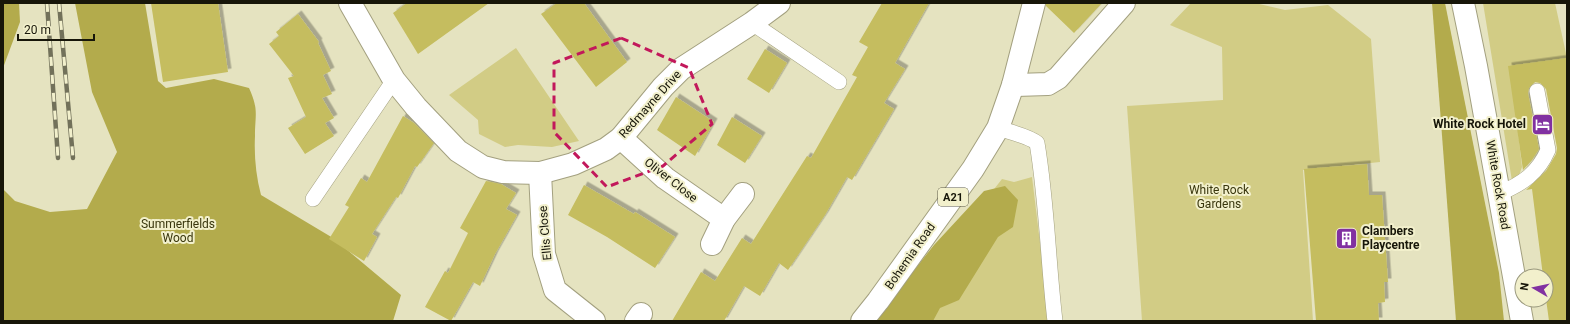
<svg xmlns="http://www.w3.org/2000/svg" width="1570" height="324" viewBox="0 0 1570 324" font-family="Roboto,sans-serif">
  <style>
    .green { fill: #d2cc85 }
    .forest { fill: #b3ab4c }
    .building { fill: #c5bd5f; filter: url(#shadow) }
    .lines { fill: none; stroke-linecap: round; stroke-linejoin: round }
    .service-casing { stroke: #a3a07f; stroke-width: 16 }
    .minor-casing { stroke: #a3a07f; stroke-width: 24 }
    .tertiary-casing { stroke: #a3a07f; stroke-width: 24 }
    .trunk-casing { stroke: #a3a07f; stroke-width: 24 }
    .service { stroke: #fff; stroke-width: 15 }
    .minor { stroke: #fff; stroke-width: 22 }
    .tertiary { stroke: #fff; stroke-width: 22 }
    .trunk { stroke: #fff; stroke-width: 22 }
    .rail-casing { stroke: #72715a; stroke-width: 4.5 }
    .rail { stroke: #f2f0cc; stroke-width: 3; stroke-dasharray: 9; stroke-linecap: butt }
    .marked { fill: none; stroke: #c2185b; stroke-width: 3; stroke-dasharray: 8 5; stroke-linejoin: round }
    .labels { text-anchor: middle; stroke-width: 4; stroke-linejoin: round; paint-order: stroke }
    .shield { fill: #f2f0cc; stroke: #595744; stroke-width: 1 }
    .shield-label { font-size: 11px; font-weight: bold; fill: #171609 }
    .street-label { font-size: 12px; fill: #171609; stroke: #f2f0cc }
    .poi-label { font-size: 12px; font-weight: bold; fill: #171609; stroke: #f2f0cc; text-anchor: end }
    .park-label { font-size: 12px; fill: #39360d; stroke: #f2f0cc }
  </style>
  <defs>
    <filter id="shadow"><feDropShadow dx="3.5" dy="-3.5" stdDeviation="0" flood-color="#0004"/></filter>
  </defs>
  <rect width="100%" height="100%" fill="#e5e3c0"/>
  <g class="green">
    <polygon points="1191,3 1255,3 1285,10 1328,5 1371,39 1380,162 1303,170 1313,321 1142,321 1127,106 1223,100 1222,47 1170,25"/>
    <polygon points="1483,3 1555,3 1567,58 1512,79 1522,167 1518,178 1512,181"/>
    <polygon points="516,48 579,141 552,147 518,145 505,147 479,134 478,120 449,95"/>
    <polygon points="1032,177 1046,292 1047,321 890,321 1002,179 1014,182"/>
  </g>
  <g class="forest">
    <polygon points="3,3 19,3 20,22 3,68"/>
    <path d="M75 3H145L158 81 166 88 214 79 249 88C259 110 255 114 255 136 254 156 256 176 261 195L333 238 401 295 393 321H3V189L15 201 50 212 87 209 117 152 92 92Z"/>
    <polygon points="1432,3 1445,3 1499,273 1504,321 1456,321"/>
    <polygon points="1005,186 1018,200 1013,227 998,237 959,300 940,308 933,321 874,321 934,245 984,191"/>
  </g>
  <g class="building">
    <polygon points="151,3 218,3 228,72 163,82"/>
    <polygon points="407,3 489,3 418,54 393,13"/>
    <polygon points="557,3 584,3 627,62 596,87 541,14"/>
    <polygon points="882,3 929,3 895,63 905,69 884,103 894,109 852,180 847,177 825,215 788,270 779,263 760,296 744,286 724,321 672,321 701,272 715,281 742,238 751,244 807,156 811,158 857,77 852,75 868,47 859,42"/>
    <polygon points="1046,3 1102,3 1074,33 1046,6"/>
    <polygon points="298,14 319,42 318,43 331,71 323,75 332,94 322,98 334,118 325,123 334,136 305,154 288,128 306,117 288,78 294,76 269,44 279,36 276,32"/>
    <polygon points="765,49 787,63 769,93 747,79"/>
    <polygon points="1567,58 1567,321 1549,321 1546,299 1546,276 1543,276 1532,189 1526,190 1546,171 1556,154 1557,148 1546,89 1540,83 1535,82 1529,88 1528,93 1539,149 1532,160 1523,170 1508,66"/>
    <polygon points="676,97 714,122 695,156 657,130"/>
    <polygon points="403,116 414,123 434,143 417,167 415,166 398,198 396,197 372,234 377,237 364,261 329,239 349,207 345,205 361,178 367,182"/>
    <polygon points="732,117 762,136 745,163 717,145"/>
    <polygon points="1367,164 1369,195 1382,195 1388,282 1384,282 1385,302 1378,303 1379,321 1316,321 1304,169"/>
    <polygon points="486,181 501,184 516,193 506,209 517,215 495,254 480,286 473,282 451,321 425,307 445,271 448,273 468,233 460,228"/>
    <polygon points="584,185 634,214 635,212 675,237 655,268 607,237 568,215"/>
  </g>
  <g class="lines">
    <defs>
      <g id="service">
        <polyline points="752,23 839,82"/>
        <path d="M998 128C1009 132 1029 136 1037 143 1047 202 1048 262 1055 321"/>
        <path d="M1500 193C1522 184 1538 173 1548 150L1537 91"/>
        <polyline points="313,199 394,80"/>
      </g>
      <g id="minor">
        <polyline points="350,3 394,80 416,107 458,151 483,167 503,172 540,173 573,164 606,149 621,138 663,87 681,69 752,23 779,3"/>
        <polyline points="621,138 665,178 724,219"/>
        <polyline points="540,173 544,254 555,290 594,321"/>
        <polyline points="712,244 724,219 743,194"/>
        <polyline points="636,321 641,314"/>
      </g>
      <g id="tertiary">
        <polyline points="1463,3 1476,66 1522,321"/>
        <polyline points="1013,85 1048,84 1058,78 1124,3"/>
      </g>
      <polyline id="trunk" points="862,321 878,301 973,169 998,128 1013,85 1034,3"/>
    </defs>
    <use href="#service" class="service-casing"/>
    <use href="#minor" class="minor-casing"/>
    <use href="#tertiary" class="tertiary-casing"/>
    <use href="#trunk" class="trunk-casing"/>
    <use href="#service" class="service"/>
    <use href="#minor" class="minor"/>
    <use href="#tertiary" class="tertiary"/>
    <use href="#trunk" class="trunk"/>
    <defs>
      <g id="rail">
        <polyline points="47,3 58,158"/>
        <polyline points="59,3 73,158"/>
      </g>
    </defs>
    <use href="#rail" class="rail-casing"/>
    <use href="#rail" class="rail"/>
  </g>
  <path class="marked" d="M621 38 689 68 712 124 663 166 607 187 554 132V63Z"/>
  <defs>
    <symbol id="hotel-square" viewBox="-11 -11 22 22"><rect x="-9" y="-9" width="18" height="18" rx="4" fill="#8131a1" stroke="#f2f0cc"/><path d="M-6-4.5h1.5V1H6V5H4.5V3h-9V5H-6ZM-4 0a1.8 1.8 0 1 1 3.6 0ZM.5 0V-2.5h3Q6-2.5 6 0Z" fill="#fff"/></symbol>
    <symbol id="building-square" viewBox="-11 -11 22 22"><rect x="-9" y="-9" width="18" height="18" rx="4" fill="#8131a1" stroke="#f2f0cc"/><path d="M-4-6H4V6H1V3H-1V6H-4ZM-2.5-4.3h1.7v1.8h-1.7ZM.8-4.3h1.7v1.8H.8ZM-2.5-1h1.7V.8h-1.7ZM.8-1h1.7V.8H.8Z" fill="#fff"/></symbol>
  </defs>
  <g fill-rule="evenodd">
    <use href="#hotel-square" x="1530" y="112" width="25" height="25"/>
    <use href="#building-square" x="1334" y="226" width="25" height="25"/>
  </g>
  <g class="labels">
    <rect class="shield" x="938" y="188" width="30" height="18" rx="3"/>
    <g class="shield-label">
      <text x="953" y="201">A21</text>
    </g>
    <g class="street-label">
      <text transform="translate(650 104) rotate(-48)" y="4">Redmayne Drive</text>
      <text transform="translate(671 180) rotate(38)" y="4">Oliver Close</text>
      <text transform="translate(1498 185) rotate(80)" y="4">White Rock Road</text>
      <text transform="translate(545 233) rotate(-95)" y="4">Ellis Close</text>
      <text transform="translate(910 256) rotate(-55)" y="4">Bohemia Road</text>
    </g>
    <g class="poi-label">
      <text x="1526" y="128">White Rock Hotel</text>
      <text x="1362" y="235" text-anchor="start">Clambers<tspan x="1362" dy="14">Playcentre</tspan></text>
    </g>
    <g class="park-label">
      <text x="1219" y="194">White Rock<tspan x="1219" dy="14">Gardens</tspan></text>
      <text x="178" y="228">Summerfields<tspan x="178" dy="14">Wood</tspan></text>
    </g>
  </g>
  <rect width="1570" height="324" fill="none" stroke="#171609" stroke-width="8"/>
  <g transform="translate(1534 288) rotate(279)"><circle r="19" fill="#f2f0cc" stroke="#9a997e"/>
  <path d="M0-3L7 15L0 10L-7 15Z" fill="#8131a1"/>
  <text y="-6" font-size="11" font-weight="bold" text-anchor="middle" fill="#171609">N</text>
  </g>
  <path d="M18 34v6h76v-6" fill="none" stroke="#171609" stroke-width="2"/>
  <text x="24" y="34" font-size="12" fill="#171609" stroke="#f2f0cc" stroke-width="3" paint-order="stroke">20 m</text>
</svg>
